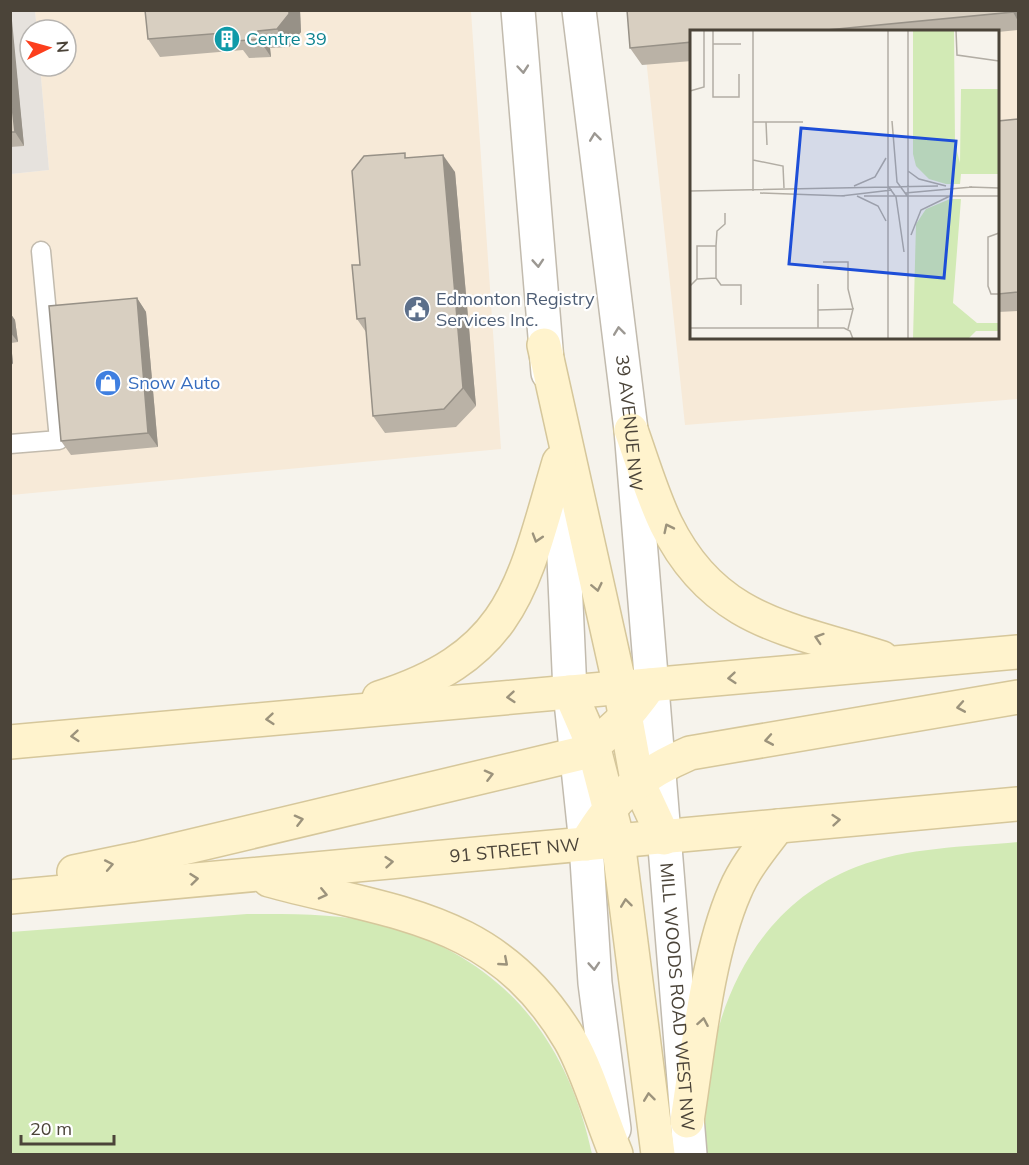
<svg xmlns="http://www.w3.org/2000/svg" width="1029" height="1165" viewBox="0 0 1029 1165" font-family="Mulish,sans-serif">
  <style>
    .commercial { fill: #f7ead8; fill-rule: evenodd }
    .industrial { fill: #e6e2dd }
    .green { fill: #d2eab5 }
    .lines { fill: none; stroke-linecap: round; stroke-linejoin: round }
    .service-casing { stroke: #c2bbae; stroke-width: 21 }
    .tertiary-casing { stroke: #c2bbae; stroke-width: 36 }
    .secondary-casing { stroke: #d6c79b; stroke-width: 36 }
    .service { stroke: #fff; stroke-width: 18 }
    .tertiary { stroke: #fff; stroke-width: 33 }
    .secondary { stroke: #fff3cd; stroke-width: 33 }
    .wall { fill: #bab2a6 }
    .shaded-wall { fill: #979187 }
    .building { fill: #d8cfc1; stroke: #979187; stroke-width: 1.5 }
    .oneway { stroke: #9c9892 }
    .oneway2 { stroke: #9c937c }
    .labels { text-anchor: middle; stroke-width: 4.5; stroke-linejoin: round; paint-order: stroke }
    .culture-label { font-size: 18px; fill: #0d838f; stroke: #fff; text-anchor: start }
    .service-label { font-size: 18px; fill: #4e5e75; stroke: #fff; text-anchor: start }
    .shop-label { font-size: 18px; fill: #366cbe; stroke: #fff; text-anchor: start }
    .street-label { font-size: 18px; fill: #4b4439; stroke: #fff }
    .inset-road { fill: none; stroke: #b2ada4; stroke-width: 1.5 }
    .view { fill: #1d4ed8; fill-opacity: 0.15; stroke: #1d4ed8; stroke-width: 3 }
    .inset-edge { fill: none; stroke: #4b4439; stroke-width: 3 }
  </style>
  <rect width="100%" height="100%" fill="#f6f3ec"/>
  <g class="commercial">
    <polygon points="35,11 471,11 501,449 11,495 11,174 49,170 40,66 66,66 66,30 37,30"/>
    <path d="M641 11H1018V399L685 425ZM692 32H998V338H692Z"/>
  </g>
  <polygon class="industrial" points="11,11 35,11 37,30 30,30 30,66 40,66 49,170 11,174"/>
  <g class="green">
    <path d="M1018 842V1154H706C698 1040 740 912 856 867 908 847 964 847 1018 842Z"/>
    <path d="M247 914C292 914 341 913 384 925 501 957 567 1037 592 1154H11V932Z"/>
  </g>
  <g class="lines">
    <defs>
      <polyline id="service" points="10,444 59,440 41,251"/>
      <g id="tertiary">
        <polyline points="518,10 548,373"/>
        <path id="s1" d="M579 10 631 430 690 1154"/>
        <polyline points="560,469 570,692 586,844 595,983 614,1129"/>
      </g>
      <g id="secondary">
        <polyline points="544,345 620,687 637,780 664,838"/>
        <path d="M631 430C642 461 652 495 666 524 714 622 788 628 882 658"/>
        <polyline points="570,692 593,745 618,841 658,1154"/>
        <path d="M379 698C515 655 523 584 559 462"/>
        <polyline points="10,742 1018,652"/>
        <path d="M586 844C613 797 641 774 690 753L1018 697"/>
        <path d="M74 872 137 859 578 754C611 735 628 716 650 685"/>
        <path d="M269 880C394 914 497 916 570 1040 588 1071 602 1121 616 1154"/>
        <path id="s2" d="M10 897 1018 804"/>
        <path d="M687 1121C698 1051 707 955 735 891 745 867 762 847 778 826"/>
      </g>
    </defs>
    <use href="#service" class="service-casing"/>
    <use href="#tertiary" class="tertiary-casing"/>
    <use href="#secondary" class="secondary-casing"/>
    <use href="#service" class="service"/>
    <use href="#tertiary" class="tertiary"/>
    <use href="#secondary" class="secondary"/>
  </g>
  <g class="wall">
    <polygon points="10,10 24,146 10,147"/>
    <polygon points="145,10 300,10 301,32 289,47 270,48 271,57 249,58 243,50 160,57 148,39"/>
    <polygon points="627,10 1018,10 1018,30 998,32 692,32 692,61 642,65 630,48"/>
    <polygon points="1018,119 1018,311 998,312 998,121"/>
    <polygon points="408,158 455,172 476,406 456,427 385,433 373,416 366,332 357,319 360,265"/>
    <polygon points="137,298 146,312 158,447 71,455 61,441"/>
    <polygon points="10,313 15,320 18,342 11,343 13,364 10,365"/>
  </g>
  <g class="shaded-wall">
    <polygon points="10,10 11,10 24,146 15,132 10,89"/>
    <polygon points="289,10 300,10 301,32 289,47 277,29"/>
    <polygon points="1012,10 1018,10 1018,21 1013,12"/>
    <polygon points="258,31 270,48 271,57 259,39"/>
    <polygon points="443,155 455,172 476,406 463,388"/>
    <polygon points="137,298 146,312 158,447 148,433"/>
    <polygon points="10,313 15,320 18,342 10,332"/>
    <polygon points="10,342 11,343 13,364 10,361"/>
  </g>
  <g class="building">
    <polygon points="145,10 289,10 289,14 277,29 258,31 259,39 237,41 236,32 148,39"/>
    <polygon points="627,10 1012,10 1013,12 806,32 692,32 692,42 630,48"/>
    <polygon points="10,89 15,132 10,132"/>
    <polygon points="1018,119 1018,292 998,294 998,121"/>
    <polygon points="405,153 405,158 443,155 463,388 444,409 373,416 365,318 357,319 352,265 360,265 352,171 364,156"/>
    <polygon points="137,298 148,433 61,441 49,306"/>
  </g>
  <defs><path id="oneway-chevron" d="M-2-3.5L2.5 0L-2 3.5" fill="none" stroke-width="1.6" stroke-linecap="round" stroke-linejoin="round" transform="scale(1.5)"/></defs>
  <g class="oneway">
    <use href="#oneway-chevron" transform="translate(523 69) rotate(85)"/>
    <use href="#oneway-chevron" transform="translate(595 137) rotate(-97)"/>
    <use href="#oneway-chevron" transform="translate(538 263) rotate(86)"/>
    <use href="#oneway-chevron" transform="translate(619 331) rotate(-97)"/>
    <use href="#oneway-chevron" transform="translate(594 966) rotate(86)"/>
  </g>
  <g class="oneway2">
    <use href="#oneway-chevron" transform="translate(668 528) rotate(-116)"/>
    <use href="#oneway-chevron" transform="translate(537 538) rotate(107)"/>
    <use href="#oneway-chevron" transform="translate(597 587) rotate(78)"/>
    <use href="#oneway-chevron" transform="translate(819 638) rotate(-162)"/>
    <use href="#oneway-chevron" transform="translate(732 678) rotate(175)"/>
    <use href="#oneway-chevron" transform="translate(511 697) rotate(175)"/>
    <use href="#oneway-chevron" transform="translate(961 707) rotate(170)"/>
    <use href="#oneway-chevron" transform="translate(270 719) rotate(175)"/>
    <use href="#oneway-chevron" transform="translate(75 736) rotate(175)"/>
    <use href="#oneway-chevron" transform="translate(769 740) rotate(170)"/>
    <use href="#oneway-chevron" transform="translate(489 775) rotate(-14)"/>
    <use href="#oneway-chevron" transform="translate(299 820) rotate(-14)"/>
    <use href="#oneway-chevron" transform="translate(836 820) rotate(-5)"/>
    <use href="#oneway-chevron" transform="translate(389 862) rotate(-5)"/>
    <use href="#oneway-chevron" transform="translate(109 865) rotate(-11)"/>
    <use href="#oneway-chevron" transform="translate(194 879) rotate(-6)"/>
    <use href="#oneway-chevron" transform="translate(323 894) rotate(13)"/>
    <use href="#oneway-chevron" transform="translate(626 903) rotate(-97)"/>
    <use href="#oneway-chevron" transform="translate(504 962) rotate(41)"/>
    <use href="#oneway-chevron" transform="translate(703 1022) rotate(-80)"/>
    <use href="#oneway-chevron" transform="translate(649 1097) rotate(-97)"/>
  </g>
  <defs>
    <symbol id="building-disc" viewBox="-11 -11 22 22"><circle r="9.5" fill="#0f9aa8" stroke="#fff"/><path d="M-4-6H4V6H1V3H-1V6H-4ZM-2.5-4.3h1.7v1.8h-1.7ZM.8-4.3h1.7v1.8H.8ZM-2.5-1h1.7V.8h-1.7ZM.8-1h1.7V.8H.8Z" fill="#fff"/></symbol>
    <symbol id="civic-disc" viewBox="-11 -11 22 22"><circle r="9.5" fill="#5c6f8a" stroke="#fff"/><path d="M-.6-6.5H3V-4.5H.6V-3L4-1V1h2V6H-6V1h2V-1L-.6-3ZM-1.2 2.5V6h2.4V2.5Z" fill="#fff"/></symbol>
    <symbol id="shop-disc" viewBox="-11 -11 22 22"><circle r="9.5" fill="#3f7fe0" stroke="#fff"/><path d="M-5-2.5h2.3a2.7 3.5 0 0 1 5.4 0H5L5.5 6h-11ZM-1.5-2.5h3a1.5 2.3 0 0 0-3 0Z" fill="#fff"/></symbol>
  </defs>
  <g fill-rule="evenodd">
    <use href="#building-disc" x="212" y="24" width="30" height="30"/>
    <use href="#civic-disc" x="402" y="294" width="30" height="30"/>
    <use href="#shop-disc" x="93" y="368" width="30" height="30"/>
  </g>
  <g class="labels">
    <g class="culture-label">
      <text x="246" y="45">Centre 39</text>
    </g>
    <g class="service-label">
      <text x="436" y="305">Edmonton Registry<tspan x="436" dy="21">Services Inc.</tspan></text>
    </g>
    <g class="shop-label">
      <text x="128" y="389">Snow Auto</text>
    </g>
    <g class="street-label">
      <text dy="6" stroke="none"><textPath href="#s1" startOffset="416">39 AVENUE NW</textPath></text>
      <text dy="6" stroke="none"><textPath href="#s2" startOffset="507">91 STREET NW</textPath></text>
      <text dy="6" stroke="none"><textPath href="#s1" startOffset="992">MILL WOODS ROAD WEST NW</textPath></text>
    </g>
  </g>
  <g transform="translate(690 30)">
    <rect width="309" height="309" fill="#f6f3ec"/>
    <path d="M223 0H264L265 114 270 133 271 59H309V144H271L270 154H256L239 149 226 136 223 124ZM260 169H271L263 273 287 293H309V301H286L278 309H223L226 194 236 179Z" fill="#d2eab5"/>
    <path class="inset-road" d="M23 0V67H49V44M63 0V161M198 0V309M218 0V309M266 0 267 25 309 31M23 14H51M0 61 14 57V0M202 91 207 152 218 167M63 92H113M76 92 77 115M63 130 93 136 94 158M218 141 229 149 256 156M164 156 185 147 196 128M198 156 206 167 214 222M279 157 309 158M0 161 248 156M70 163 155 166M215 163 282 157M151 166 202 160M167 166 188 176 196 191M174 166H309M309 203 298 207V256L301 264H309M221 205 231 180 260 166M133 232H158V259L163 279M26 248V216M7 249V216H26L27 201 35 194V183M0 256 7 249 26 248 31 255H51V275M128 280 163 279 158 299M0 298H154L160 301 163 309M128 298V254"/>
    <path class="view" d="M111 98 266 111 254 248 99 234Z"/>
    <rect width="309" height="309" class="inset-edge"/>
  </g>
  <rect width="1029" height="1165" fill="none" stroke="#4b4439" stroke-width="24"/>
  <g transform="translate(48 48) rotate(85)"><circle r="28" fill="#ffffff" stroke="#b7b4b0" stroke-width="1.5"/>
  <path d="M0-4.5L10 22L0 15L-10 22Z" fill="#fc3f1d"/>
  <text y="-9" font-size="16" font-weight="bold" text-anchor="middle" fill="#4b4439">N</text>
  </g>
  <path d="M21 1135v9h93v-9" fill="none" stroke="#4b4439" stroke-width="3"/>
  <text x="30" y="1135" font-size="18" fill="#4b4439" stroke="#ffffff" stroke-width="4.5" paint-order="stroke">20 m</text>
</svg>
